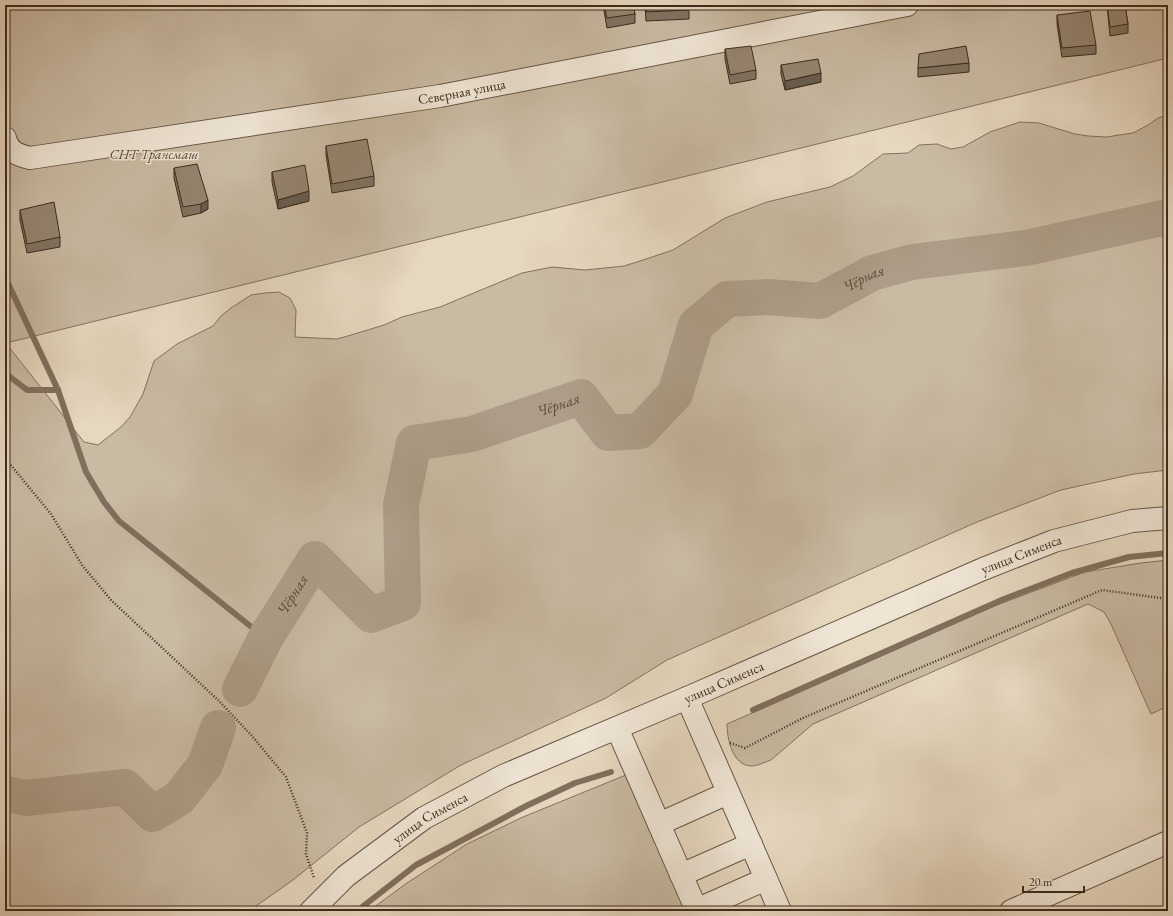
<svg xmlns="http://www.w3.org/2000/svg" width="1173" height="916" viewBox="0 0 1173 916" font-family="'EB Garamond',serif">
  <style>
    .green { fill: #c9baa3; stroke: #837260 }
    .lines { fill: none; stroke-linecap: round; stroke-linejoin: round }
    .stream { stroke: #806f5d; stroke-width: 6 }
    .river { stroke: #ad9d88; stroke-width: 36 }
    .minor-casing { stroke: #675645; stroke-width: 24 }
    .path { stroke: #3d2b1c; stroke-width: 2.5; stroke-dasharray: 1 2; stroke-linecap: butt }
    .minor { stroke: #efe5d5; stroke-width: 22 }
    .wall { fill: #807261; stroke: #3d2b1c }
    .shaded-wall { fill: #685c4f; stroke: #3d2b1c }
    .building { fill: #958471; stroke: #3d2b1c }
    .labels { text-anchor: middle; stroke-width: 3; stroke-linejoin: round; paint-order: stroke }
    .street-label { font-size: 14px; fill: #3d2b1c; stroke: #efe5d5 }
    .park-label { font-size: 14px; font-style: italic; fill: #594837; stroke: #efe5d5 }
    .water-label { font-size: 15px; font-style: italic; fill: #594837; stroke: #efe5d5 }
  </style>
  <rect width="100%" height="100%" fill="#e6d7bf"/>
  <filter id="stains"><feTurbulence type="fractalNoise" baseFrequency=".005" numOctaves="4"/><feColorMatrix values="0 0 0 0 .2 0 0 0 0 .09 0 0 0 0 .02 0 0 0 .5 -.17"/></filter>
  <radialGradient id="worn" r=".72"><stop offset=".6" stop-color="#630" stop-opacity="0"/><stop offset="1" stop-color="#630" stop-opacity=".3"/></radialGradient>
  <g class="green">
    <polygon points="5,5 1168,5 1168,58 10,342 5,335"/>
    <polygon points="1168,115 1168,470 1134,474 1061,490 977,522 667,660 606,698 461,765 359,827 293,880 249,911 5,911 5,342 84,442 98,445 121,427 130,417 143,394 154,361 177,344 213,326 221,316 231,308 251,295 265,293 279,292 290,298 296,310 295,337 337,339 351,335 384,325 402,317 440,307 522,273 552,267 585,270 624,266 640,261 673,250 725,218 767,202 830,187 853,176 883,154 908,153 919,145 937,144 951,149 963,147 990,132 1020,122 1039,123 1075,134 1088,136 1107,137 1119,135 1133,133 1148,125 1158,118"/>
    <path d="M1168 560V706L1151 714 1111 624 1104 612 1088 604 813 724 771 760C765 762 758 766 751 766 732 765 727 738 727 724L997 605 1085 572 1141 563Z"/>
    <polygon points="626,775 686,911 369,911 407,883 467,844 523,817"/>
  </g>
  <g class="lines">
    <g class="stream">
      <polyline points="5,277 58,390 86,472 104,502 119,521 254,629 266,637"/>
      <polyline points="5,373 27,390 58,390"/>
      <polyline points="753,710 1004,599 1072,573 1129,557 1168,553"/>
      <polyline points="357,911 416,865 526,806 575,783 611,772"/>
    </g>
    <g class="river">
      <path id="s1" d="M240 689 266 637 315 559 371 615 403 603 401 505 414 443 472 434 581 397 608 433 640 431 675 394 696 325 727 299 768 297 820 301 872 273 912 262 1026 248 1162 218 1168 220"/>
      <polyline points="5,795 7,794 26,798 125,787 153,814 179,798 205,765 218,728"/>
    </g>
    <defs>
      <g id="minor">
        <path id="s2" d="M5 138C8 152 18 155 30 158L440 96 907 5"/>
        <polyline points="687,698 780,911"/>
        <polyline points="617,728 697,911"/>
        <polyline points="659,824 728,793"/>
        <polyline points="681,875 751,844"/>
        <polyline points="696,910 766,879"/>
        <path id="s3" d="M311 911 346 876 424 818 503 776 687 698 983 569 1054 541 1132 521 1168 518"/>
        <polyline points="1011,911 1168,842"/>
      </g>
    </defs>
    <use href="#minor" class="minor-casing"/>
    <g class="path">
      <polyline points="5,458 51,514 82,565 111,600 219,701 252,736 286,777 307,833 306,854 314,878"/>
      <polyline points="730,743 745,748 803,718 1102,590 1168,599"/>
    </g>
    <use href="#minor" class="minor"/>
  </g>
  <g class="wall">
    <polygon points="603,5 633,5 635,14 635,23 607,28"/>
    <polygon points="645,5 689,5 689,19 646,21"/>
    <polygon points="1107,5 1125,5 1128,24 1128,33 1110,36"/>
    <polygon points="1057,15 1096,45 1096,54 1062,57 1057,24"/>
    <polygon points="725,49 756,70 756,79 730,84 725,59"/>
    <polygon points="969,63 969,72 918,77 918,68"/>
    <polygon points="781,65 821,82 785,90 781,74"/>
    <polygon points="326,146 374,176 374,186 332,193 326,155"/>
    <polygon points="174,168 208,209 201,213 183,217 174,178"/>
    <polygon points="272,172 309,201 278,209 272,182"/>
    <polygon points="20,210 60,237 60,247 27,253 20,220"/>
  </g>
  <g class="shaded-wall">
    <polygon points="821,73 821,82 785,90 785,81"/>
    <polygon points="309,191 309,201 278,209 278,200"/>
    <polygon points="208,200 208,209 201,213 201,204"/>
  </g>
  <g class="building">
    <polygon points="604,5 633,5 635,14 607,18"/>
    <polygon points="646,5 689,5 689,10 646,12"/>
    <polygon points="1107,5 1125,5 1128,24 1110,27"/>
    <polygon points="1090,11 1096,45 1062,48 1057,15"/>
    <polygon points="751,46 756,70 730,75 725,49"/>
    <polygon points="966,46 969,63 918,68 919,54"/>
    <polygon points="818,59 821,73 785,81 781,65"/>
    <polygon points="367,139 374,176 332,184 326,146"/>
    <polygon points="197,164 208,200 201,204 183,207 174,168"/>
    <polygon points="305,165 309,191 278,200 272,172"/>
    <polygon points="54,202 60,237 27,244 20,210"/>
    <polygon points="748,906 750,911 737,911"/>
  </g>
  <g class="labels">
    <g class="street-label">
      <text dy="5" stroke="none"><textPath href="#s2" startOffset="471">Северная улица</textPath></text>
      <text dy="5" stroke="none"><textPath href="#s3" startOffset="800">улица Сименса</textPath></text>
      <text dy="5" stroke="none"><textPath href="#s3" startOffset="476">улица Сименса</textPath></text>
      <text dy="5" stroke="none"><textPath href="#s3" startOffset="152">улица Сименса</textPath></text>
    </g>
    <g class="park-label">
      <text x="154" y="159">СНТ Трансмаш</text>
    </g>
    <g class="water-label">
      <text dy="5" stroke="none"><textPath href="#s1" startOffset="982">Чёрная</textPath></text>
      <text dy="5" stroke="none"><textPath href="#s1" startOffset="575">Чёрная</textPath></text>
      <text dy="5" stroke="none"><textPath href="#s1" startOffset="108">Чёрная</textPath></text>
    </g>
  </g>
  <rect width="1173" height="916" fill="none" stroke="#e6d7bf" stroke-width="20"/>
  <rect x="6" y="6" width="1161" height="904" fill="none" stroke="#3d2b1c" stroke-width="2"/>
  <rect x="10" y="10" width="1153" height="896" fill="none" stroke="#3d2b1c"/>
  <path d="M1023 886v6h61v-6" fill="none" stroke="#3d2b1c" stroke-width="2"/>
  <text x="1029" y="886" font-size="12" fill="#3d2b1c" stroke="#efe5d5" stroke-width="3" paint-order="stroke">20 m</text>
  <rect width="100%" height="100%" filter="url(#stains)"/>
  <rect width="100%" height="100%" fill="url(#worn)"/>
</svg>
